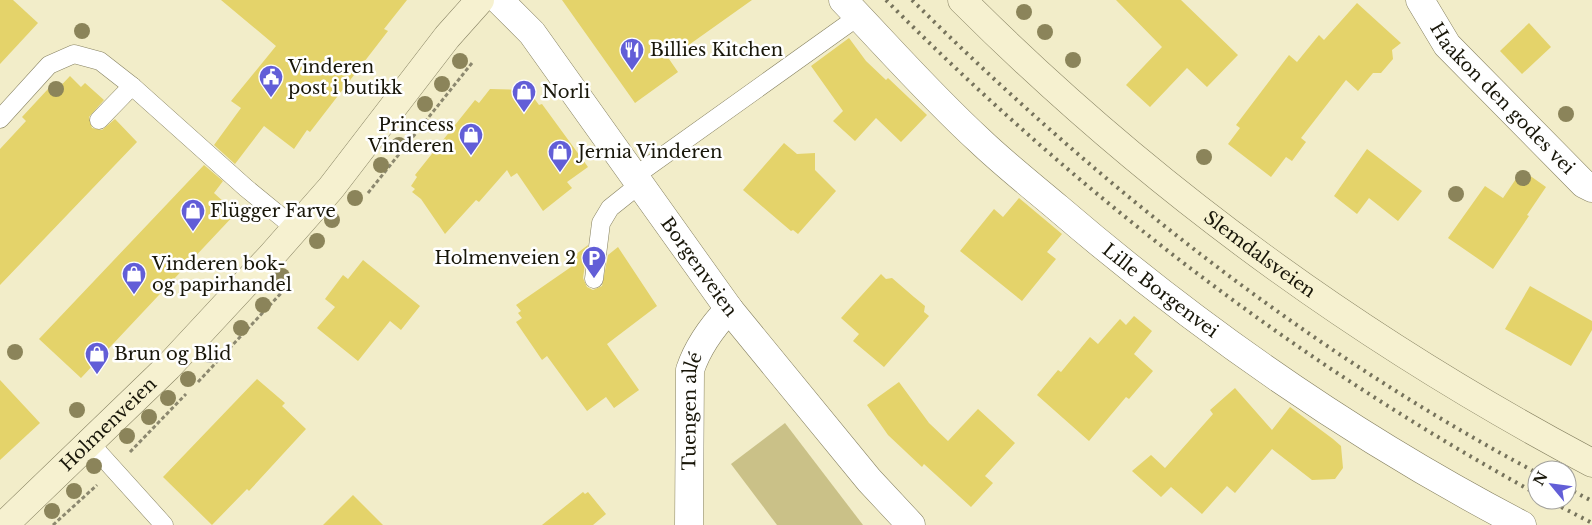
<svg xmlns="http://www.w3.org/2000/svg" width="1592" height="525" viewBox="0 0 1592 525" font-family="'Libre Baskerville',serif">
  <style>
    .green { fill: #cac188 }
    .building { fill: #e4d36a }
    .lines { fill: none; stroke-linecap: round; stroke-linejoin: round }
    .lane-casing { stroke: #878262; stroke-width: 19 }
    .street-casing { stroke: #878262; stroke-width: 29 }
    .secondary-casing { stroke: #878262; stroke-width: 29 }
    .path { stroke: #8c886f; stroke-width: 3; stroke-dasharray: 4 2.5; stroke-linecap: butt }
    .lane { stroke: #fff; stroke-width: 18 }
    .street { stroke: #fff; stroke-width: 28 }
    .secondary { stroke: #f6f1d0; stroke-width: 28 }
    .rail { stroke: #76735c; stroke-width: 4; stroke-dasharray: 2.5 5; stroke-linecap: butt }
    .tree { fill: #8b845a }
    .labels { text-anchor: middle; stroke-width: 5; stroke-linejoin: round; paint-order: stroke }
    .poi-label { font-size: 18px; fill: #181609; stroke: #fff; text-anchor: start }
    .street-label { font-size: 18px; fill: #181609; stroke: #fff }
  </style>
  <rect width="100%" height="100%" fill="#f2edc9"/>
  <polygon class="green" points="785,423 863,525 777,525 731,464"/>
  <g class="building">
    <polygon points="0,0 13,0 38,23 0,64"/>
    <polygon points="221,0 407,0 384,29 388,31 310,132 307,130 294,149 264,126 235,164 214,145 241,108 231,101 276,46"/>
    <polygon points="562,0 752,0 669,59 678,72 635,103"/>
    <polygon points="1116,0 1181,0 1238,55 1207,87 1187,68 1150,107 1126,85 1162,47"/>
    <polygon points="1357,3 1401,43 1392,50 1393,59 1381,73 1373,73 1358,91 1346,80 1301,138 1306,142 1292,161 1286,157 1271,177 1228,144 1240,128 1236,125 1289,55 1297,62 1319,35 1324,40"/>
    <polygon points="1529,23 1551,47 1522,74 1500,51"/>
    <polygon points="849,38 866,61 886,80 888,78 927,115 901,142 876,118 855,141 833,121 843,111 811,66"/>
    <polygon points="70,76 81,87 85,83 104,100 89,117 92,128 102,130 115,119 137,142 0,285 0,149 26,121 22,117 48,89 53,94"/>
    <polygon points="490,89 528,90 539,105 542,104 588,167 567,182 572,188 543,211 517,173 511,177 507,170 479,202 476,200 445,234 421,199 412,192 415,189 411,186 417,177 415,175 475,100 479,103"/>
    <polygon points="784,143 797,154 815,153 815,170 836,191 798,234 793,230 791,231 743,190"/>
    <polygon points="1367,149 1422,191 1398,221 1369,198 1357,214 1334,196"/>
    <polygon points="204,165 223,181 214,193 236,213 81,378 39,339"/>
    <polygon points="1522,170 1546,187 1527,215 1529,216 1493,269 1448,238 1485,186 1503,198"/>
    <polygon points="1019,198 1062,234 1047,252 1056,259 1022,301 960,251 994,209 1003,217"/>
    <polygon points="588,245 583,278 587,287 593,290 602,286 608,255 618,247 657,306 607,344 639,390 614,408 606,397 587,411 547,356 542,360 516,322 522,318 518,313 521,311 516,305 571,267 567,261"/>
    <polygon points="363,260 420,306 401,330 390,321 358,361 317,328 335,307 325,299 343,275 348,279"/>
    <polygon points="881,274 886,279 892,278 914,297 925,306 924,312 929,316 884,367 853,341 859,334 841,318"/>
    <polygon points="1530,286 1592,321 1592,330 1571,366 1505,329"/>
    <polygon points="1134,316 1152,331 1134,354 1153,371 1129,399 1126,397 1089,441 1037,395 1058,370 1061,372 1090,337 1098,344 1120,319 1126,325"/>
    <polygon points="257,379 285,403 282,406 306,429 249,491 247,489 212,525 163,477"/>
    <polygon points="0,380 40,423 0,460"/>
    <polygon points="899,382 929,423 948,441 978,409 1015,443 985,476 993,483 971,507 924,464 922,467 888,435 867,405"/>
    <polygon points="1235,388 1272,430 1290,407 1333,439 1341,446 1343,468 1335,479 1312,480 1272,449 1235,493 1227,486 1202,514 1171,487 1161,497 1132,471 1151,455 1165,468 1213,414 1210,410"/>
    <polygon points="583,492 585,494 588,492 606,514 593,525 542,525"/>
    <polygon points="353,495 383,525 323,525"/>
  </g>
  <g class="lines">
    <defs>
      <g id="lane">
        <polyline points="0,119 49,65 74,54 100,61 132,86 246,188 296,229"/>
        <polyline points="99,120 132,86"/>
        <polyline points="635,176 859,16"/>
        <polyline points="594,279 601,223 610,208 640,184"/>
        <polyline points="90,443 164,525"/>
      </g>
      <g id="street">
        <path id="s1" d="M499 0 532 33 729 309 869 480 911 525"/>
        <path id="s2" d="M843 0C888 47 931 96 979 140 1004 164 1032 186 1058 208 1199 329 1357 439 1522 525"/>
        <path id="s3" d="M1420 0 1447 45 1584 184 1592 188"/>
        <path id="s4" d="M689 525 690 370C698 346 712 327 729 309"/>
      </g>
      <g id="secondary">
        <path id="s5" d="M962 0C1148 186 1360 340 1592 463"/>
        <path id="s6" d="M4 525 168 367 273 254 331 188 447 37 480 0"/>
      </g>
    </defs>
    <use href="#lane" class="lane-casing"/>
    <use href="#street" class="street-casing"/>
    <use href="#secondary" class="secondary-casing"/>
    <g class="path">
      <polyline points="368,193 472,63"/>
      <polyline points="198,382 284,290"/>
      <polyline points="130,452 186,394"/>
      <polyline points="53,525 97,485"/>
    </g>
    <use href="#lane" class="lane"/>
    <use href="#street" class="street"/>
    <use href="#secondary" class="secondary"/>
    <g class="rail">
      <path d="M886 0C1079 195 1296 362 1537 494"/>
      <path d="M912 0C1097 184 1306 350 1537 473"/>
      <polyline points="1567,488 1592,501"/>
      <polyline points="1548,500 1592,523"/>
    </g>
  </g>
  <g class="tree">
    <circle cx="1024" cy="12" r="8"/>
    <circle cx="82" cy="31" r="8"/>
    <circle cx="1045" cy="32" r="8"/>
    <circle cx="1073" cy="60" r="8"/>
    <circle cx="460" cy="61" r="8"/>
    <circle cx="442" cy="84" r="8"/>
    <circle cx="56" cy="89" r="8"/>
    <circle cx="425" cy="104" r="8"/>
    <circle cx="1566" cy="114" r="8"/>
    <circle cx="399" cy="145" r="8"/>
    <circle cx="1204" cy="157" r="8"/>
    <circle cx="381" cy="165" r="8"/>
    <circle cx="1523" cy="178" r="8"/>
    <circle cx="1456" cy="194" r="8"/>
    <circle cx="355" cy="198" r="8"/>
    <circle cx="332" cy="220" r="8"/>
    <circle cx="317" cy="241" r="8"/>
    <circle cx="282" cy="276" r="8"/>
    <circle cx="263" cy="305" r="8"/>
    <circle cx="241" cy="328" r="8"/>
    <circle cx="15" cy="352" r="8"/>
    <circle cx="210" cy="355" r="8"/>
    <circle cx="188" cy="379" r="8"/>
    <circle cx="168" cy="398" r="8"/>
    <circle cx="77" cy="410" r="8"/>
    <circle cx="149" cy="417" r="8"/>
    <circle cx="127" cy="436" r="8"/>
    <circle cx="94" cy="466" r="8"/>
    <circle cx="74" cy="491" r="8"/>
    <circle cx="52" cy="511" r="8"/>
  </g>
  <defs>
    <symbol id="restaurant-pin" viewBox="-11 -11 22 30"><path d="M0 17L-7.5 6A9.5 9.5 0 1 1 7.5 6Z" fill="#625ed7" stroke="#fff"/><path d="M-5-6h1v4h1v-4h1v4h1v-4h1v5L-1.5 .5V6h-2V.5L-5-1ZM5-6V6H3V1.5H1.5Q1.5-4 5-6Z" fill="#fff"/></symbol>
    <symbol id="civic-pin" viewBox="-11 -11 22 30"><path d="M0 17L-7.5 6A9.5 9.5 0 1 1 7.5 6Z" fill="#625ed7" stroke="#fff"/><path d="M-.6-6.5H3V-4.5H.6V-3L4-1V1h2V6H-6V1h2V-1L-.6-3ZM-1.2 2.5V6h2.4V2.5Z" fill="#fff"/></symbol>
    <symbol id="shop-pin" viewBox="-11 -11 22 30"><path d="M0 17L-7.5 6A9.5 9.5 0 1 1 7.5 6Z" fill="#625ed7" stroke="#fff"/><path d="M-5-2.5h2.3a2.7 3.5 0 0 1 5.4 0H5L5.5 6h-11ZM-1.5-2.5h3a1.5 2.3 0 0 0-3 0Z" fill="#fff"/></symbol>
    <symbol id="parking-pin" viewBox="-11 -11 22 30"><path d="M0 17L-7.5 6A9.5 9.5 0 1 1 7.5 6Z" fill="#625ed7" stroke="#fff"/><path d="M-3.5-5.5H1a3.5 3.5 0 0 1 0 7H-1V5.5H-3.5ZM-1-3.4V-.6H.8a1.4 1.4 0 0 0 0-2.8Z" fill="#fff"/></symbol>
  </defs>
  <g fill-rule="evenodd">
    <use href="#restaurant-pin" x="618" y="36" width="28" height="38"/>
    <use href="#civic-pin" x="257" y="63" width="28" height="38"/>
    <use href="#shop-pin" x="510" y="78" width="28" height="38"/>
    <use href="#shop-pin" x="457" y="121" width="28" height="38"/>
    <use href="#shop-pin" x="546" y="138" width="28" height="38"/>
    <use href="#shop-pin" x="179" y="197" width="28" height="38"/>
    <use href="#parking-pin" x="580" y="244" width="28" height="38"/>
    <use href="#shop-pin" x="120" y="260" width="28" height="38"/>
    <use href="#shop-pin" x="83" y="340" width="28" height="38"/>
  </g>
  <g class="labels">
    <g class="poi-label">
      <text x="650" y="56">Billies Kitchen</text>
      <text x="288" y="73">Vinderen<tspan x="288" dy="21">post i butikk</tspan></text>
      <text x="542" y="98">Norli</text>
      <text x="454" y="131" text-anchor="end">Princess<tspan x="454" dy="21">Vinderen</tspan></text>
      <text x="578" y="158">Jernia Vinderen</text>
      <text x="210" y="217">Flügger Farve</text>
      <text x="576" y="264" text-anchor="end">Holmenveien 2</text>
      <text x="152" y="270">Vinderen bok-<tspan x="152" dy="21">og papirhandel</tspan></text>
      <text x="114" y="360">Brun og Blid</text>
    </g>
    <g class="street-label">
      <text dy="6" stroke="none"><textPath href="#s3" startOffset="129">Haakon den godes vei</textPath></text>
      <text dy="6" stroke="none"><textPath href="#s5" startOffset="392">Slemdalsveien</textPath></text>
      <text dy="6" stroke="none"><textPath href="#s1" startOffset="334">Borgenveien</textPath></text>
      <text dy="6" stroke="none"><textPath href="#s2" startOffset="431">Lille Borgenvei</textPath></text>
      <text dy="6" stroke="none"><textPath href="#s4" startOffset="114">Tuengen allé</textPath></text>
      <text dy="6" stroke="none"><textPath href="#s6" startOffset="145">Holmenveien</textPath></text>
    </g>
  </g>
  <g transform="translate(1552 485) rotate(299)"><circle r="24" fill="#ffffff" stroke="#a3a29d"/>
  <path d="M0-4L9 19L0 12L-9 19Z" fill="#625ed7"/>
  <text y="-8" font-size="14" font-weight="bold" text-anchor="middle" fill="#181609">N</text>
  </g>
</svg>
